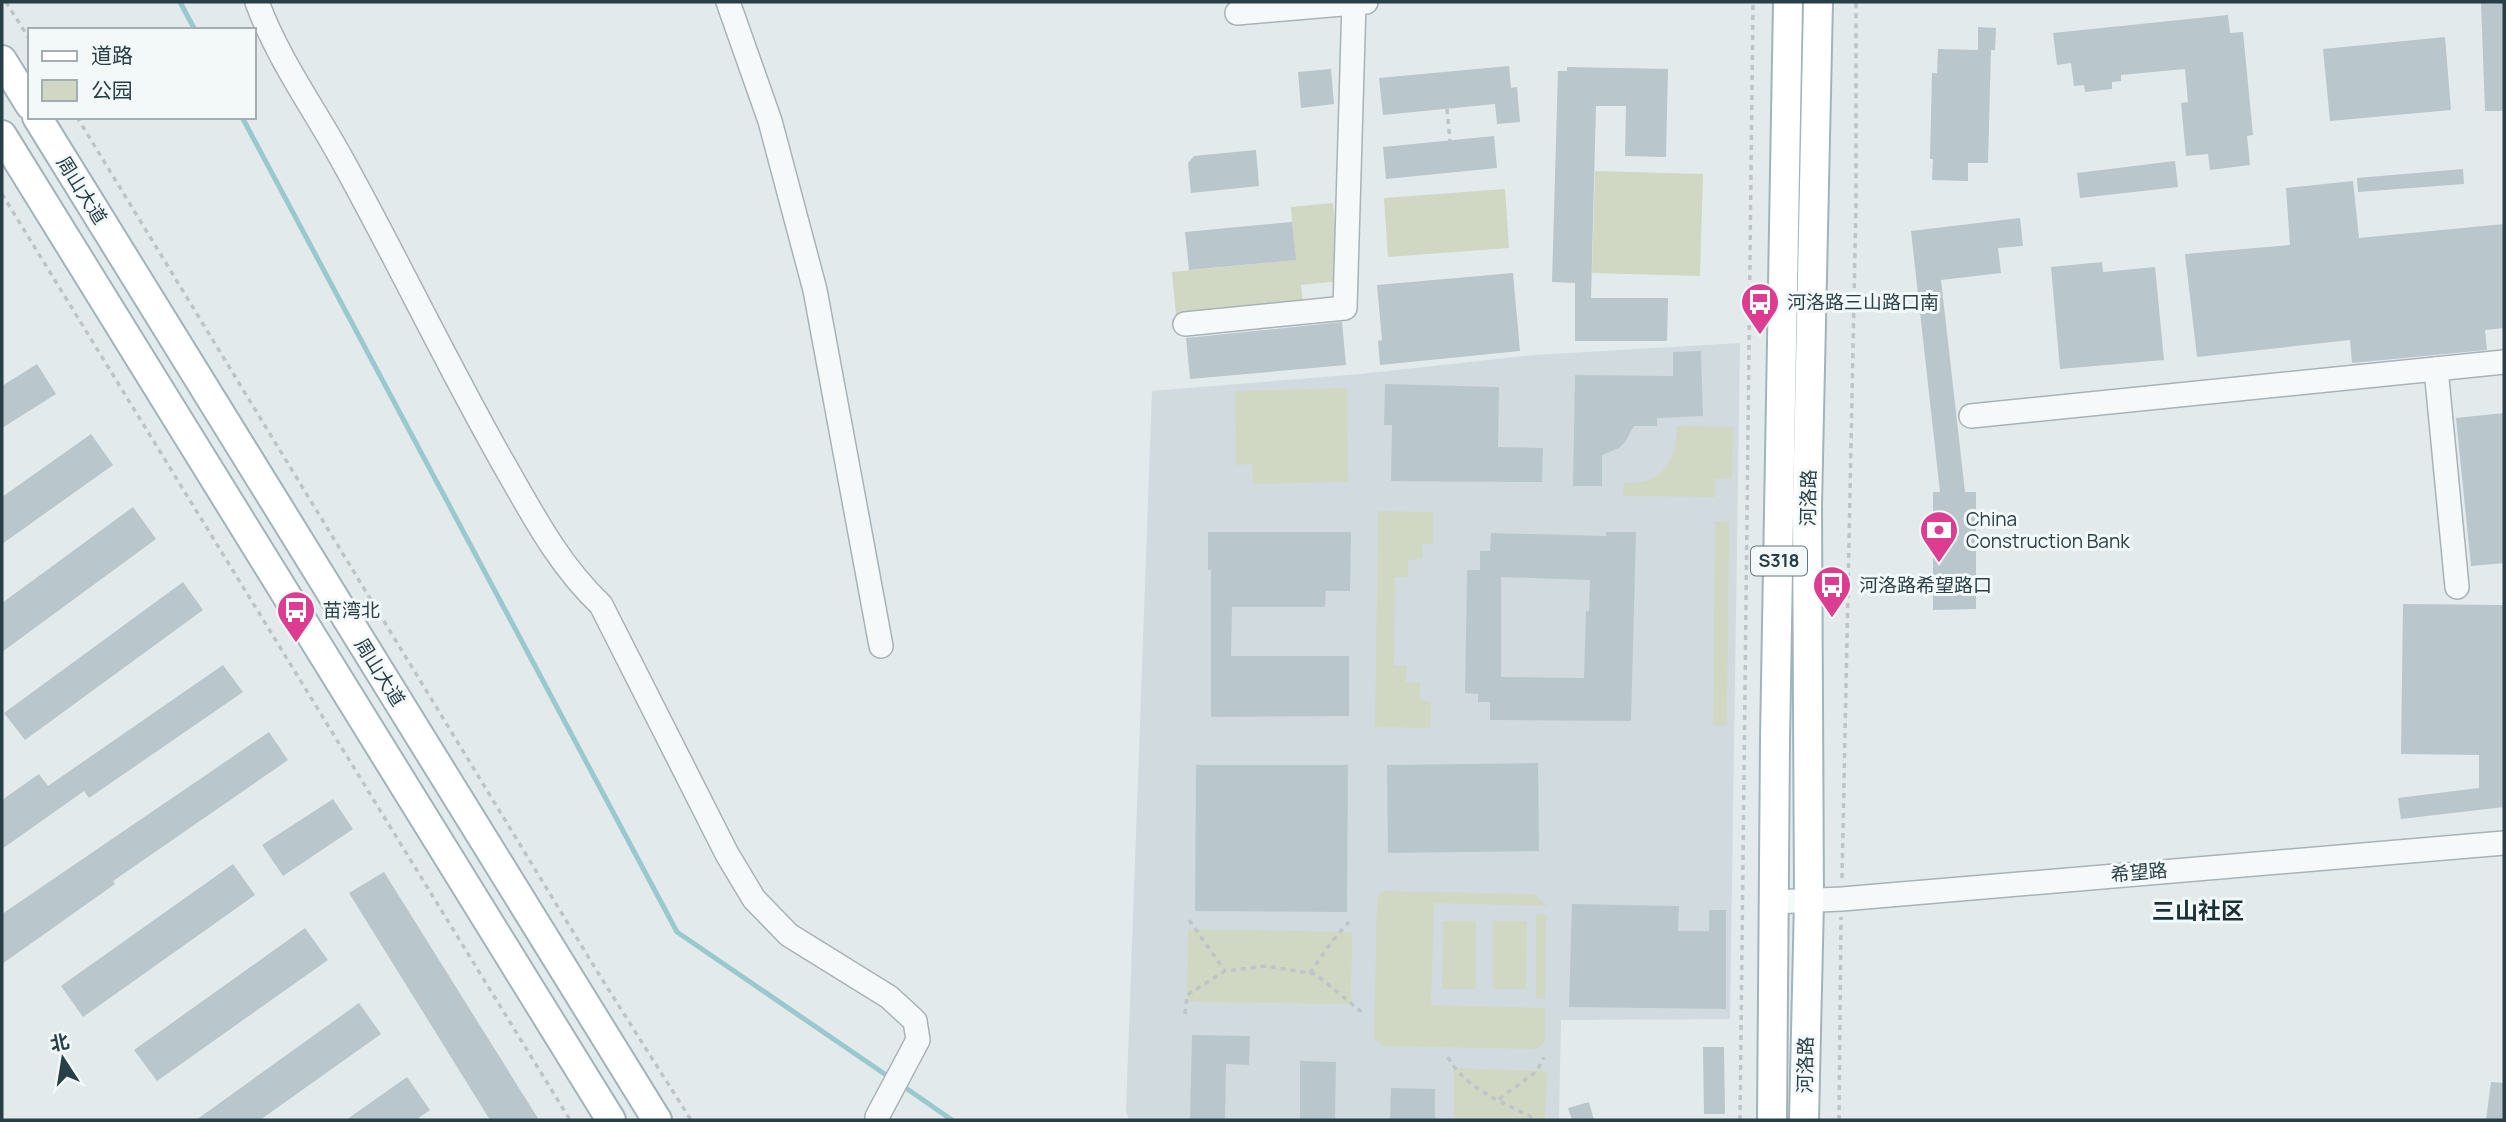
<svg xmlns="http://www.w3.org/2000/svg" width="2506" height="1122" viewBox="0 0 2506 1122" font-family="Manrope,'Noto Sans SC',sans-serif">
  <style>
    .built { fill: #d1dbdf }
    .green { fill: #d0d7c3 }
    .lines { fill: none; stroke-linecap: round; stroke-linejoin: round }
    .stream { stroke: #9bc8cf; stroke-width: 5 }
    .building { fill: #b9c6cb; fill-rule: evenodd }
    .minor-casing { stroke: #a7b3b7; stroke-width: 26 }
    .major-casing { stroke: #a1b4b9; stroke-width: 32 }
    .path { stroke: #bdc5c8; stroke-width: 3.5; stroke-dasharray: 5 5; stroke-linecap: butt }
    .minor { stroke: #f6f9fa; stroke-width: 23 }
    .major { stroke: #fff; stroke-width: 28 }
    .labels { text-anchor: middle; stroke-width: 6; stroke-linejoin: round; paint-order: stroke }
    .shield { fill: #f3f8f9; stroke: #66767c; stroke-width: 2 }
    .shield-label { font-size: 18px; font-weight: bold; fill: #293f47 }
    .street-label { font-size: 19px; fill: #293f47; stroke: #f3f8f9 }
    .poi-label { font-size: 19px; fill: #293f47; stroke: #f3f8f9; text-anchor: start }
    .quarter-label { font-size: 23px; font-weight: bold; fill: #1b2f37; stroke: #f3f8f9 }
  </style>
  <rect width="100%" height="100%" fill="#e3eaec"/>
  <polygon class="built" points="1740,343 1730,1019 1561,1020 1559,1120 1129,1120 1126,1110 1152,391 1360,374 1534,355"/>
  <g class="green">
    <polygon points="1595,171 1703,174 1700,276 1592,273"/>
    <polygon points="1505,189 1509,248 1388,257 1384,198"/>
    <polygon points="1333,203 1340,281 1301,285 1303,304 1176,315 1172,272 1295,260 1291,207"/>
    <polygon points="1347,388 1348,482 1253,484 1252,464 1236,465 1235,391"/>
    <path d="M1677 426 1733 427 1732 479H1715V497L1623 496 1624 483C1661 485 1677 461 1677 426Z"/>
    <polygon points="1378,511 1433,512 1433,544 1422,544 1422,559 1408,560 1408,577 1395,577 1394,665 1407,666 1406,682 1420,683 1420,700 1431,701 1431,728 1375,727"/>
    <polygon points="1715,521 1729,522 1727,725 1713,725"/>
    <polygon points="1382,891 1535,894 1547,906 1434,903 1431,1005 1545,1008 1545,1042 1537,1049 1382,1046 1374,1038 1377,898"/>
    <polygon points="1536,914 1546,914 1545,999 1536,999"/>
    <polygon points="1443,921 1476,921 1476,989 1442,989"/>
    <polygon points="1493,921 1527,921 1526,989 1493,989"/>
    <polygon points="1188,929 1352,932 1351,1004 1187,1002"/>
    <polygon points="1454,1068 1547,1071 1545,1120 1454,1120"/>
  </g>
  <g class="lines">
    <g class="stream">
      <polyline points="180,2 195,30"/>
      <polyline points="242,117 677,932 892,1079"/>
      <polyline points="900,1084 952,1120"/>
    </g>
  </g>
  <g class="building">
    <polygon points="2481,2 2504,2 2504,111 2485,111"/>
    <polygon points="2228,15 2230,33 2243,32 2253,135 2247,136 2250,165 2210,170 2208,154 2186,156 2181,103 2188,102 2185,69 2121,75 2121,81 2112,82 2112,89 2085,92 2084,85 2074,86 2071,63 2057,65 2053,33"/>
    <polygon points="1978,27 1996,28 1995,50 1991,50 1988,163 1968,163 1968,181 1932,180 1933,159 1930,159 1932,73 1937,73 1938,49 1978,50"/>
    <polygon points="2445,37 2451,110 2330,121 2323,49"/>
    <polygon points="1509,66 1511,88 1517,87 1520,122 1497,124 1495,104 1383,115 1379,78"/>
    <polygon points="1567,67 1668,69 1666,157 1625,156 1626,106 1596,106 1591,298 1668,298 1667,341 1575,341 1575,283 1552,282 1558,71 1567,71"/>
    <polygon points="1331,69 1334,104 1301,108 1298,72"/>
    <polygon points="1494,136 1497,168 1386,179 1383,147"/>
    <polygon points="1256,150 1259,186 1191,193 1188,163 1194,156"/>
    <polygon points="2175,161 2178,187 2080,198 2077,173"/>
    <polygon points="2463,169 2464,184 2358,192 2357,178"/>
    <polygon points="2353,181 2359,238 2504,224 2504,328 2485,330 2487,350 2352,363 2350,340 2197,357 2185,254 2290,245 2286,188"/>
    <polygon points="2020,218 2023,246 1998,248 2001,273 1941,280 1965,492 1976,492 1976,609 1933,610 1933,492 1940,492 1911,231"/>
    <polygon points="1292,222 1296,260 1189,270 1185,232"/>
    <polygon points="2102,262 2103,272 2155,267 2164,360 2060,369 2051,267"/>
    <polygon points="1513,273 1520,351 1380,365 1378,341 1382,340 1377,285"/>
    <polygon points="1342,322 1346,365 1190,379 1186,338"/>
    <polygon points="1701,351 1703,416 1657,418 1657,426 1634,426 1625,442 1619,448 1602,455 1602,486 1573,486 1575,375 1673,376 1673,352"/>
    <polygon points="37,364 56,394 2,428 2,386"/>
    <polygon points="1385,384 1499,387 1498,447 1543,448 1542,482 1391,481 1392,425 1384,425"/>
    <polygon points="2504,413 2504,563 2471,566 2456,418"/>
    <polygon points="91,434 113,465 2,544 2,497"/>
    <polygon points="133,507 156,539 2,652 2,603"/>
    <polygon points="1208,532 1351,532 1350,591 1326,591 1325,607 1232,607 1231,656 1349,656 1349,716 1211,717 1211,570 1208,570"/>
    <path d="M1606 532H1636L1631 721 1490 720V702H1478V694L1465 693 1467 570H1480V551H1490L1491 533 1606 536ZM1501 577 1590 580 1589 611H1586L1584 678 1501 677Z"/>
    <polygon points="183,582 203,610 25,740 4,713"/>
    <polygon points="2403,604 2504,605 2504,807 2401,819 2398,798 2479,788 2479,755 2401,754"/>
    <polygon points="223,665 243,692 89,798 84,791 2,849 2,800 39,774 48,786"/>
    <polygon points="269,732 288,760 113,881 115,884 2,964 2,914"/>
    <polygon points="1538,763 1539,851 1388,853 1387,765"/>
    <polygon points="1196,765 1348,765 1347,912 1195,911"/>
    <polygon points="333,799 353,829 283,876 262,845"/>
    <polygon points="233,864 255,895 83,1017 61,986"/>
    <polygon points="384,872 539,1120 490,1120 349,893"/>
    <polygon points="1572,904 1679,906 1678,931 1709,931 1709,910 1726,910 1726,1009 1569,1007"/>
    <polygon points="305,928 328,960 157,1081 134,1050"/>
    <polygon points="359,1003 381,1034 260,1120 196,1120"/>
    <polygon points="1192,1035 1250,1036 1249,1065 1226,1064 1225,1120 1190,1120"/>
    <polygon points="1703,1047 1724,1047 1725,1114 1704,1114"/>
    <polygon points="1300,1061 1336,1062 1335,1120 1300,1120"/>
    <polygon points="407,1077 430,1110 416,1120 346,1120"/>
    <polygon points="2491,1082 2504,1083 2504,1120 2486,1120"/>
    <polygon points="1391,1088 1435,1089 1435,1120 1390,1120"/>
    <polygon points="1589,1102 1594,1120 1572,1120 1568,1108"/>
  </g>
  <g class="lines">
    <defs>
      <g id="minor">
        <path d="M257 2C278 60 316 111 345 165 399 263 447 364 502 461 532 513 557 563 601 605L727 854 754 899 789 935 889 997 915 1021 918 1040 877 1117"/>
        <polyline points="728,2 770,121 815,290 881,646"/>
        <polyline points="1237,13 1366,2"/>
        <polyline points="1185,324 1345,308 1354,2"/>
        <polyline points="2436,369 2457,587"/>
        <polyline points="1971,416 2504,362"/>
        <polyline points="1774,902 1842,899 2504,843"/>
      </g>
      <g id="major">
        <polyline points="2,60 30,105"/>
        <polyline points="37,117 657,1120"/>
        <polyline points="2,135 611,1120"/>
        <polyline points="1772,1120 1775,739 1788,2"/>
        <polyline points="1804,1120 1809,901 1807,505 1818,2"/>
      </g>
    </defs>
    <use href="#minor" class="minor-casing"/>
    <use href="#major" class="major-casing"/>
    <g class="path">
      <polyline points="6,2 30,40"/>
      <polyline points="1447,109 1450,141"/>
      <polyline points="77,117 600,976 691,1120"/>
      <polyline points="2,194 570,1120"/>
      <polyline points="1842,878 1856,205 1856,2"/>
      <polyline points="1189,920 1225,971"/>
      <polyline points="1310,973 1332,941 1349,922"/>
      <polyline points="1185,1014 1187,995 1225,971 1266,966 1315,974 1363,1013"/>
      <path d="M1448 1057C1464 1089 1506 1103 1537 1120"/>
      <polyline points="1499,1099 1537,1071 1544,1057"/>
      <polyline points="1740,1120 1753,2"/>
      <polyline points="1839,1120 1841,917"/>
    </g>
    <use href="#minor" class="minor"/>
    <use href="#major" class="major"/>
  </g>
  <defs>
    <symbol id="bus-pin" viewBox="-11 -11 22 30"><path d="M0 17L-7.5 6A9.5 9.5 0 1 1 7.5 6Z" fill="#dc3d91" stroke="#f3f8f9"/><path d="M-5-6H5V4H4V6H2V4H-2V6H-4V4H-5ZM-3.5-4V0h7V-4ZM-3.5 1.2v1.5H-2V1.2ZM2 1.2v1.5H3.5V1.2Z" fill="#fff"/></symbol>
    <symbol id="bank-pin" viewBox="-11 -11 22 30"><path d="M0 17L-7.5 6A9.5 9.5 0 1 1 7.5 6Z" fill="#dc3d91" stroke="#f3f8f9"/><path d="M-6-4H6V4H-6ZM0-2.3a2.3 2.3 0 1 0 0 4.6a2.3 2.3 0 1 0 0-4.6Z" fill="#fff"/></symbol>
  </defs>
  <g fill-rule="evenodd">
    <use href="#bus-pin" x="1738" y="280" width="44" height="60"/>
    <use href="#bank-pin" x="1917" y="508" width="44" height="60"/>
    <use href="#bus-pin" x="1810" y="563" width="44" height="60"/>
    <use href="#bus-pin" x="274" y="588" width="44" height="60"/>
  </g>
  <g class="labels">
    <rect class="shield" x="1751" y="546.5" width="56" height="29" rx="5"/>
    <g class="shield-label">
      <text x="1779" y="567">S318</text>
    </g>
    <g class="street-label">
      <text transform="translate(82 190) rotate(58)" y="7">周山大道</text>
      <text transform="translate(1808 498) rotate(-89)" y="7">河洛路</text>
      <text transform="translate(380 672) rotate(58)" y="7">周山大道</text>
      <text transform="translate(2139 872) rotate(-5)" y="7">希望路</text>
      <text transform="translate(1805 1065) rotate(-89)" y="7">河洛路</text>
    </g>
    <g class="poi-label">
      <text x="1787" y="309">河洛路三山路口南</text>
      <text x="1966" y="526">China<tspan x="1966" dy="22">Construction Bank</tspan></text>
      <text x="1859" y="592">河洛路希望路口</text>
      <text x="323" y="617">苗湾北</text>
    </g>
    <g class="quarter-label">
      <text x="2198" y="919">三山社区</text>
    </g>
  </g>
  <rect width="2506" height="1122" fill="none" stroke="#293f47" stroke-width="7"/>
  <rect x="28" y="28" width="228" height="91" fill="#f3f8f9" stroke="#a2aeb2" stroke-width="2"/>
  <rect x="42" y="51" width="35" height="10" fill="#ffffff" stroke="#a2aeb2" stroke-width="2"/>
  <text x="91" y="63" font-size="21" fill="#293f47">道路</text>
  <rect x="42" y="80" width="35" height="21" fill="#d0d7c3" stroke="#a2aeb2" stroke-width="2"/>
  <text x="91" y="98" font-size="21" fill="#293f47">公园</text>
  <g transform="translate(63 1059) rotate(348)" stroke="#f3f8f9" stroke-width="5" paint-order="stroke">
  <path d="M0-5L12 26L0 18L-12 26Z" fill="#293f47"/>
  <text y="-10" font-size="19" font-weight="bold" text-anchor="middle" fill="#293f47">北</text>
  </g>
</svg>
